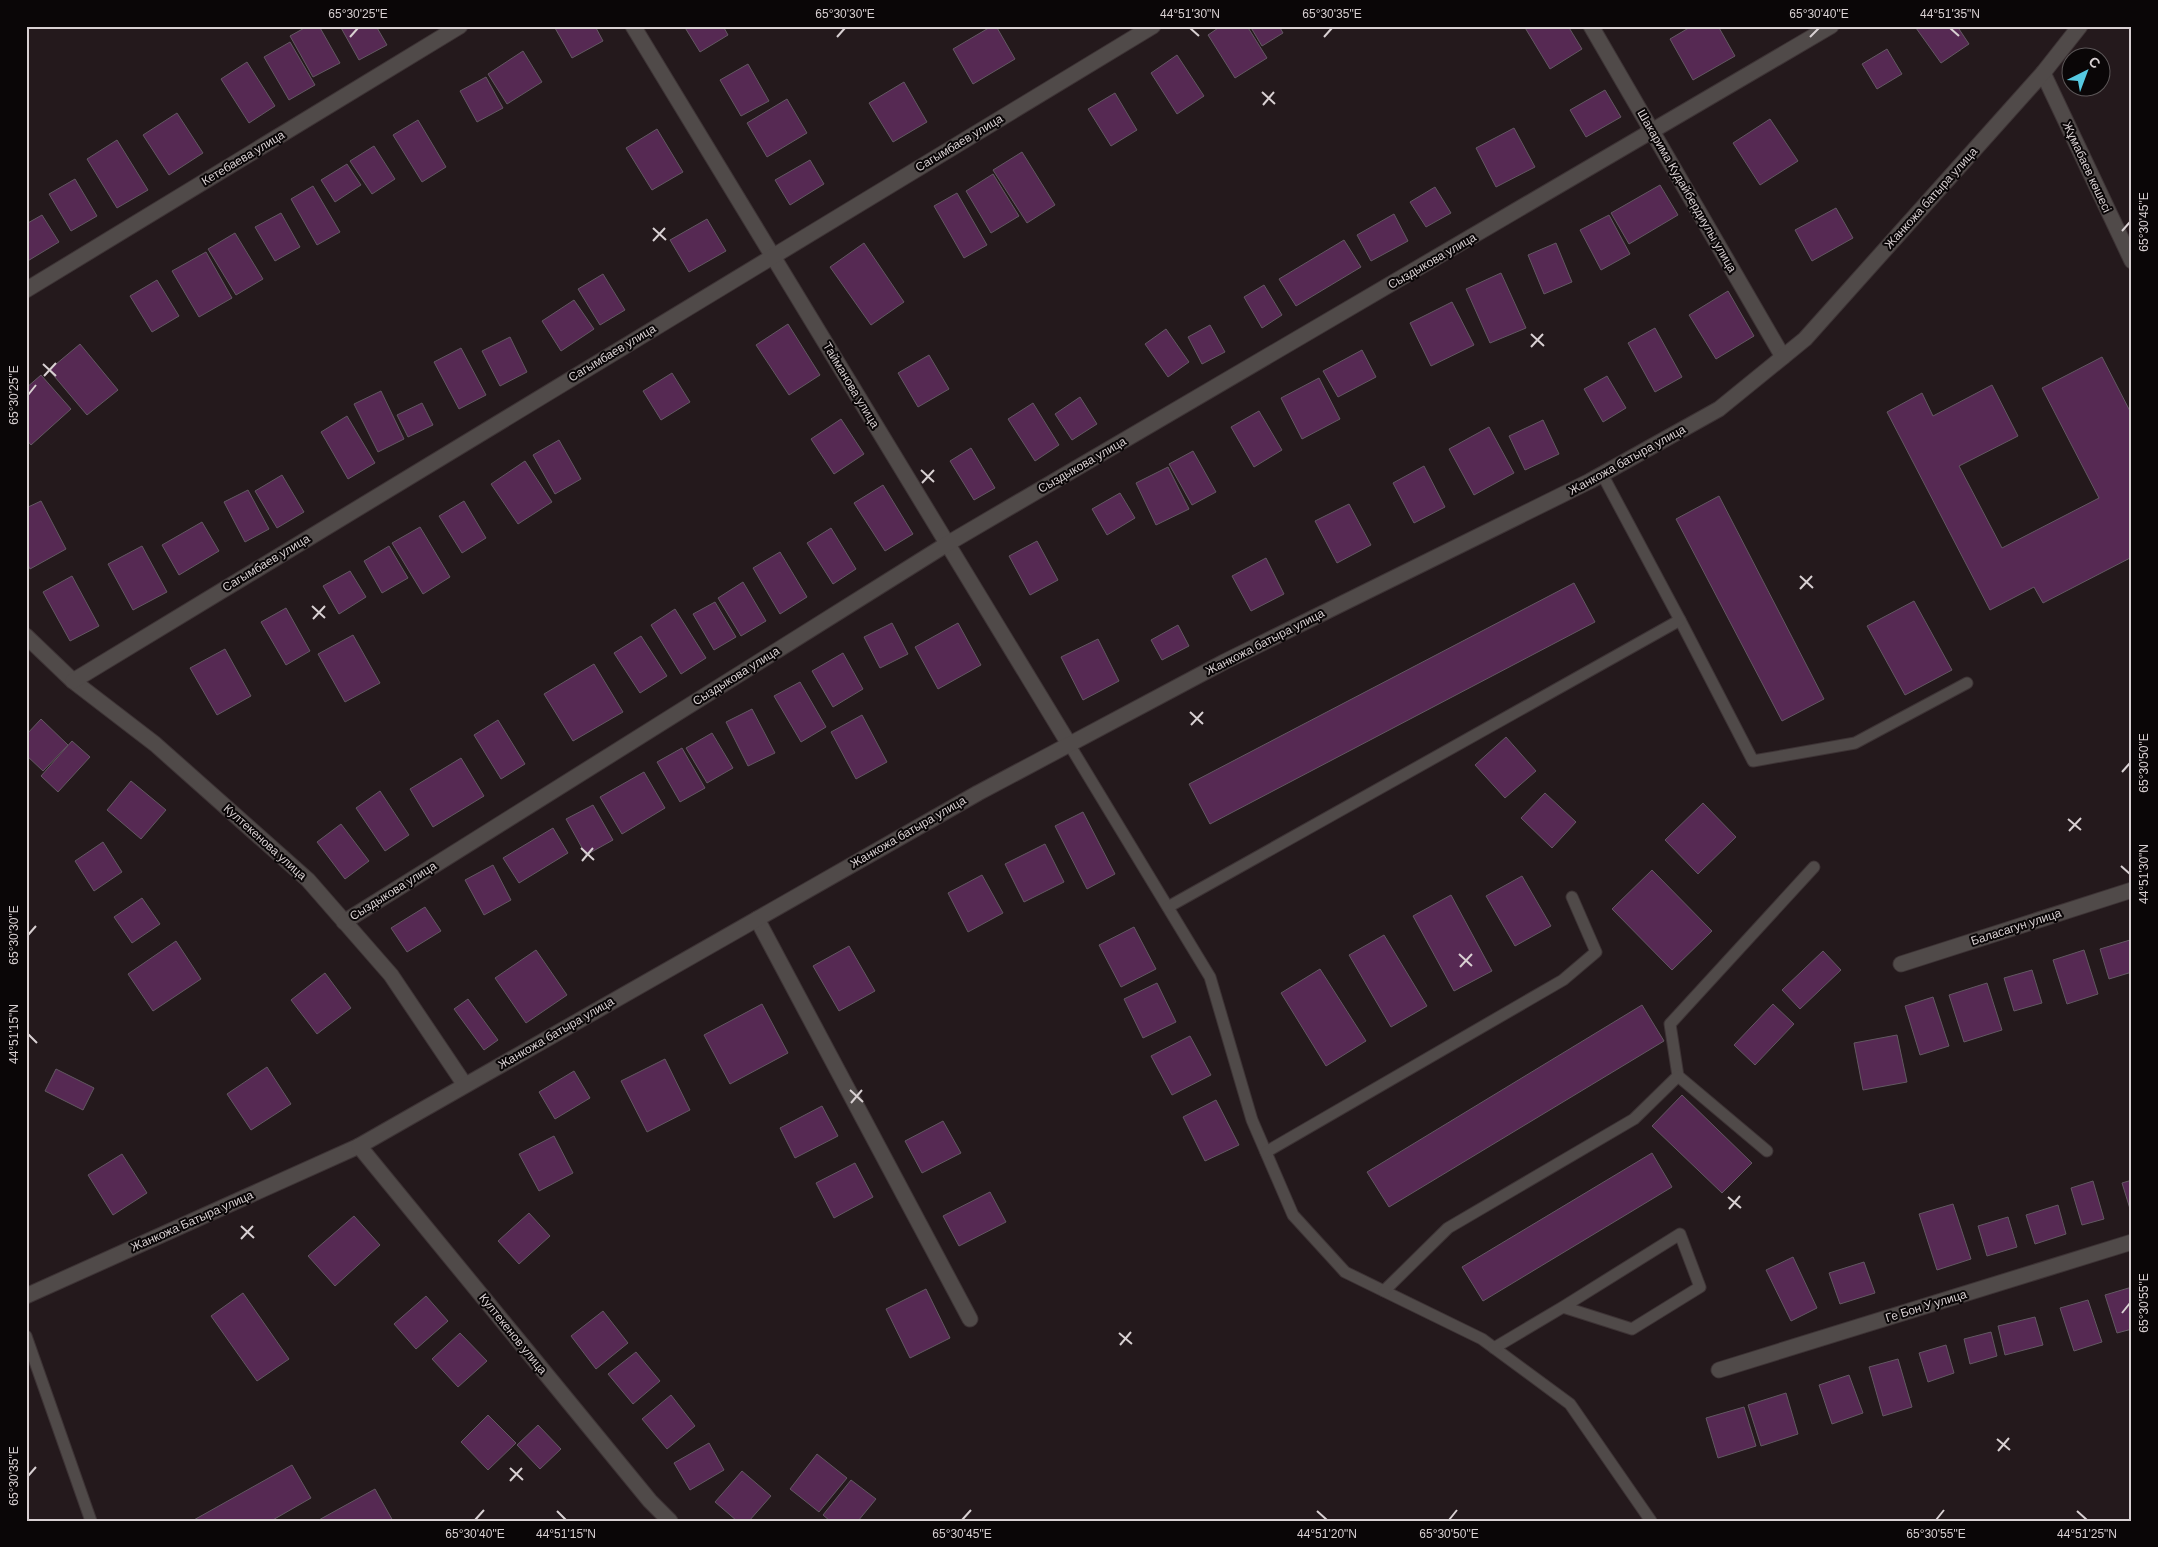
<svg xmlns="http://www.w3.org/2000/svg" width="2158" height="1547" viewBox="0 0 2158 1547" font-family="Helvetica,sans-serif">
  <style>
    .building { fill: #562953; stroke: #635862 }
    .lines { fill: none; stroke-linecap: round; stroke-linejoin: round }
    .service-casing { stroke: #3d3335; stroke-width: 13 }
    .minor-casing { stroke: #3d3335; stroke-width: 17 }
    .tertiary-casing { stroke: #3d3335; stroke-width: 17 }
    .service { stroke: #504a49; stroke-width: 11 }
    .minor { stroke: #504a49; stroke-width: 15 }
    .tertiary { stroke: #504a49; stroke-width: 15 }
    .ticks { fill: none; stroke: #d8d0d2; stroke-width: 2 }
    .labels { text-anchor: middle; stroke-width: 4; stroke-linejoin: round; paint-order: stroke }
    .street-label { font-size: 12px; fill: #d8d0d2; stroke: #0a0607 }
    .neatline { fill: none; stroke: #d8d0d2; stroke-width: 2 }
    .ticks-label { font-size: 12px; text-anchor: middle; fill: #d8d0d2 }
  </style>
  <rect width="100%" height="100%" fill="#24191c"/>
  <g class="building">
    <polygon points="308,26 319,26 340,63 313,77 290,36"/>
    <polygon points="340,26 376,26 387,45 359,60"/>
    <polygon points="558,26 595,26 603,41 572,58 555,28"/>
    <polygon points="684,26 723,26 728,35 700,52"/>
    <polygon points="992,26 996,26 1015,59 973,84 953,49"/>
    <polygon points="1221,26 1247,26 1267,58 1235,78 1208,35"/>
    <polygon points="1250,26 1279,26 1283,33 1262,46"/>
    <polygon points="1524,26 1568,26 1582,49 1550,69"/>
    <polygon points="1692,26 1718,26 1735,56 1693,80 1670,39"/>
    <polygon points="1918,26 1957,26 1969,44 1941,63 1916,28"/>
    <polygon points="290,42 315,85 289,100 264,57"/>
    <polygon points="1887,49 1902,74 1877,89 1862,64"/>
    <polygon points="523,51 542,82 507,104 488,74"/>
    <polygon points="1177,55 1204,96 1177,114 1151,73"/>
    <polygon points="247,62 275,106 249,123 221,79"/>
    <polygon points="748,64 769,101 741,116 720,80"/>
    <polygon points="486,77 503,108 477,122 460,91"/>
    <polygon points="904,82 927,122 893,142 869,103"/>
    <polygon points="1605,90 1621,117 1586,137 1570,110"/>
    <polygon points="1115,93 1137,130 1111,146 1088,109"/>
    <polygon points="787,99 807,133 767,157 747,123"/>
    <polygon points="177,113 203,153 169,175 143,135"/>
    <polygon points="1770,119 1798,161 1760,185 1733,143"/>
    <polygon points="418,120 446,167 422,182 393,135"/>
    <polygon points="1514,128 1535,167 1496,187 1476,148"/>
    <polygon points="657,129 683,172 652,190 626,148"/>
    <polygon points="117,140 148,190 117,208 87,159"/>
    <polygon points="374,146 395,179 372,194 350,161"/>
    <polygon points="1022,152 1055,205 1027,223 993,170"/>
    <polygon points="810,160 824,184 790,205 775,180"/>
    <polygon points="347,164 361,185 335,202 321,180"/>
    <polygon points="993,174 1019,216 991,233 966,191"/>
    <polygon points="75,179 97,216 71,231 49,194"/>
    <polygon points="1660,185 1678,215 1629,244 1611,213"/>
    <polygon points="313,186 340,232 317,245 291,199"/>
    <polygon points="1435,187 1451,213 1426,227 1410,202"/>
    <polygon points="957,193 987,245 964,258 934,206"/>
    <polygon points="1836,208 1853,238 1812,261 1795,230"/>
    <polygon points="281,213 300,247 275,261 255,227"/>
    <polygon points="1394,214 1408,241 1371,261 1357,235"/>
    <polygon points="42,215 59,242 26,262 26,224"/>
    <polygon points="1609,215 1630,254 1601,270 1580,230"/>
    <polygon points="707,219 726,251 689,272 670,240"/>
    <polygon points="235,233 263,279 236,295 208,249"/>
    <polygon points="1344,240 1361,267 1296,306 1279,279"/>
    <polygon points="864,243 904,302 871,325 830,267"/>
    <polygon points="1556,243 1572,282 1544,294 1528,255"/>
    <polygon points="206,252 232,298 199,317 172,271"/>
    <polygon points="1501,273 1526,328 1490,343 1466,289"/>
    <polygon points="603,274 625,310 600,325 578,289"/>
    <polygon points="157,280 179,316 152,332 130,296"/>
    <polygon points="1264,285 1282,315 1262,328 1244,297"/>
    <polygon points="1728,291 1754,336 1716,359 1689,315"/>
    <polygon points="574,300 594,329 561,351 542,321"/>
    <polygon points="1452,302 1474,345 1431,366 1410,323"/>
    <polygon points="788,324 820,375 789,395 756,345"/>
    <polygon points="1210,325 1225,352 1202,364 1188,337"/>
    <polygon points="1655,328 1682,377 1655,392 1628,343"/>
    <polygon points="1166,329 1189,362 1168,377 1145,344"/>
    <polygon points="510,337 527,372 500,386 482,351"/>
    <polygon points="80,344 118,390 87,415 49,370"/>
    <polygon points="461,348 486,395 459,409 434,362"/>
    <polygon points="1362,350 1376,377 1338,397 1323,371"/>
    <polygon points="929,355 949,389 918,407 898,373"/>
    <polygon points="2102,357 2132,415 2132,557 2043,603 2034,587 1990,610 1887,412 1922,393 1933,416 1992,385 2018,436 1959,466 2002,548 2099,498 2042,388"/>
    <polygon points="672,373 690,402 661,420 643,391"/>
    <polygon points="41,375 71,409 31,445 26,439 26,388"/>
    <polygon points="1607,376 1626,408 1603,422 1584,389"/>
    <polygon points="1319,378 1340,419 1302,439 1281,398"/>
    <polygon points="381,391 404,439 378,452 354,404"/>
    <polygon points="1080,397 1097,424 1072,440 1055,414"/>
    <polygon points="422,403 433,425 408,437 397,415"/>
    <polygon points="1033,403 1059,445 1035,461 1008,419"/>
    <polygon points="1259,411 1282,450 1254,467 1231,427"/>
    <polygon points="347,416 375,463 348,479 321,432"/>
    <polygon points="841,419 864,454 834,474 811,439"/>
    <polygon points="1543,420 1559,454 1525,470 1509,436"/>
    <polygon points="1489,427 1514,473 1474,495 1449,449"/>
    <polygon points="559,440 581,479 555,494 533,455"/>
    <polygon points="971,448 995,488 974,500 950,461"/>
    <polygon points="1193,451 1216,492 1192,505 1169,464"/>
    <polygon points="525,461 552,502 518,524 491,484"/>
    <polygon points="1424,466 1445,507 1414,523 1393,483"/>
    <polygon points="1168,467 1189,509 1156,525 1136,483"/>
    <polygon points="282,475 304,512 277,528 255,491"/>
    <polygon points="883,485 913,534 885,551 854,503"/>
    <polygon points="248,490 269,529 245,542 224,502"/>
    <polygon points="1120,493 1135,518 1107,535 1092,509"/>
    <polygon points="1719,496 1824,699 1782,721 1676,519"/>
    <polygon points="41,501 66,549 30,569 26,561 26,508"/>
    <polygon points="464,501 486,538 462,553 439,516"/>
    <polygon points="1349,504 1371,545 1337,563 1315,521"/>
    <polygon points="202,522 219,551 179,575 162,545"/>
    <polygon points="420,527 450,577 423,594 392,543"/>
    <polygon points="831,528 856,569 833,584 807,543"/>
    <polygon points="1037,541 1058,580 1030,595 1009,556"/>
    <polygon points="142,546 167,592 133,610 108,564"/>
    <polygon points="389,546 408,578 382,593 364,561"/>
    <polygon points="780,552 807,597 780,614 753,568"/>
    <polygon points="1266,558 1284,594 1251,611 1232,576"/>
    <polygon points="350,571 366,597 339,614 323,586"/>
    <polygon points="72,576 99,626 70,641 43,592"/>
    <polygon points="743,582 766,621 741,636 718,598"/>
    <polygon points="1574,583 1595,622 1210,824 1189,784"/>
    <polygon points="1914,601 1952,670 1905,695 1867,626"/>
    <polygon points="715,602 736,637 714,650 693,614"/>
    <polygon points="286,608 310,651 286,665 261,622"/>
    <polygon points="675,609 706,658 681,674 651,625"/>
    <polygon points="892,623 908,654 880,668 864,637"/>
    <polygon points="958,623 981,665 938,689 915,647"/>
    <polygon points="1178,625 1189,646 1162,660 1151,640"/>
    <polygon points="353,635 380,683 345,702 318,654"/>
    <polygon points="641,636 667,676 640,693 614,653"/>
    <polygon points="1098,639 1119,681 1083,700 1061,657"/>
    <polygon points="225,649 251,696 217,715 190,668"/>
    <polygon points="843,653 863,689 833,707 812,671"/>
    <polygon points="594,664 623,712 573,741 544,694"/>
    <polygon points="800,682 826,727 801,742 774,696"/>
    <polygon points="752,709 775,753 748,766 726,722"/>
    <polygon points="862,715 887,762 856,779 831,732"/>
    <polygon points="41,719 68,745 43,771 26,755 26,735"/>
    <polygon points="498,720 525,764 501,779 474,735"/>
    <polygon points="712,733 733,768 707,783 686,748"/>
    <polygon points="1506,737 1536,771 1505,798 1475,765"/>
    <polygon points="72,741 90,757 58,792 41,776"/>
    <polygon points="682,748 705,788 680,802 657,762"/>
    <polygon points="461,758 484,796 433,827 410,789"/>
    <polygon points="644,772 665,808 622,834 600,797"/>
    <polygon points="131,781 166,810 141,839 107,810"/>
    <polygon points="380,791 409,835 385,851 356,808"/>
    <polygon points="1545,793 1576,822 1552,848 1521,818"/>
    <polygon points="1703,803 1736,837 1698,874 1665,840"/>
    <polygon points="593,805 613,840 586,855 566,819"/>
    <polygon points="1083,812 1115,874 1087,889 1055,826"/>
    <polygon points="341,824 369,861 345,879 317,842"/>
    <polygon points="553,828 568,853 519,883 503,858"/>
    <polygon points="103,842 122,872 94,891 75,861"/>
    <polygon points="1045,844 1064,882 1024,902 1005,864"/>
    <polygon points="493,865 511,900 484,915 465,880"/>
    <polygon points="1652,870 1712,931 1672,970 1612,909"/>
    <polygon points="982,875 1003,913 968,932 948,893"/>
    <polygon points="1522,876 1551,926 1515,946 1486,896"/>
    <polygon points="1451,895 1492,971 1454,991 1413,916"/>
    <polygon points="142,898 160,924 132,943 114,917"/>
    <polygon points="425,907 441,931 407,952 391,928"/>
    <polygon points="1134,927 1156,969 1121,987 1099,945"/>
    <polygon points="1384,935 1427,1006 1391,1027 1349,955"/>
    <polygon points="2130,940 2132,972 2109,979 2100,949"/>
    <polygon points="176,941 201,979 153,1011 128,974"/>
    <polygon points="849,946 875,991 839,1011 813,966"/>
    <polygon points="536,950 567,995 526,1023 495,978"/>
    <polygon points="2084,950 2098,994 2067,1004 2053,960"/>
    <polygon points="1823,951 1841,970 1800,1009 1782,990"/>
    <polygon points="1320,969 1366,1041 1326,1066 1281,993"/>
    <polygon points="2032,970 2042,1003 2014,1011 2004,978"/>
    <polygon points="325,973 351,1008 317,1034 291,1000"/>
    <polygon points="1157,983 1176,1022 1143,1038 1124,999"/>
    <polygon points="1987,983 2002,1030 1964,1042 1949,995"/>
    <polygon points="1933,997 1949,1046 1920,1055 1905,1006"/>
    <polygon points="468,999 498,1040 484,1050 454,1009"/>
    <polygon points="762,1004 788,1053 730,1084 704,1035"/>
    <polygon points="1773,1004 1794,1024 1755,1065 1734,1045"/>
    <polygon points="1642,1005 1664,1041 1389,1207 1367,1172"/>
    <polygon points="1897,1035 1907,1082 1863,1090 1854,1043"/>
    <polygon points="1190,1036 1211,1075 1172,1095 1151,1056"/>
    <polygon points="665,1059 690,1110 647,1132 621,1081"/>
    <polygon points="267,1067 291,1104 251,1130 227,1094"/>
    <polygon points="56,1069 94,1088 83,1110 45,1091"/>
    <polygon points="574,1071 590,1098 555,1119 539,1092"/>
    <polygon points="1682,1095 1752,1163 1722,1193 1652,1126"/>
    <polygon points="1216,1100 1239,1145 1205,1161 1183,1117"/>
    <polygon points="822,1106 838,1136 795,1158 780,1128"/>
    <polygon points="943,1121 961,1153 922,1173 905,1141"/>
    <polygon points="554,1136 573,1173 539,1191 519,1154"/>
    <polygon points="1652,1153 1672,1187 1483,1301 1462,1267"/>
    <polygon points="122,1154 147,1193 113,1215 88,1175"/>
    <polygon points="855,1163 873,1197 834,1218 816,1183"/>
    <polygon points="2132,1180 2132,1212 2131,1212 2122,1183"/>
    <polygon points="2093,1181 2104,1219 2082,1225 2071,1188"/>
    <polygon points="990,1192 1006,1222 959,1246 943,1216"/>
    <polygon points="1953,1204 1971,1259 1937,1270 1919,1214"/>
    <polygon points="2058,1205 2066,1234 2035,1244 2026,1215"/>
    <polygon points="529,1213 550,1236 519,1264 498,1241"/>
    <polygon points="354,1216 380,1245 335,1286 308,1256"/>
    <polygon points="2008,1217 2017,1247 1987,1256 1978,1226"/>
    <polygon points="1793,1257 1817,1308 1791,1321 1766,1270"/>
    <polygon points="1864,1262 1875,1293 1840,1304 1829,1273"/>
    <polygon points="2132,1287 2132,1329 2117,1333 2105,1295"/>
    <polygon points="926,1289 950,1338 910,1358 886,1309"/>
    <polygon points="243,1293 289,1359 257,1381 211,1316"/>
    <polygon points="426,1296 448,1321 416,1349 394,1324"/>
    <polygon points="2088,1300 2102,1342 2074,1351 2060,1308"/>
    <polygon points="603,1311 628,1343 596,1369 571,1336"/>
    <polygon points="2035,1317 2043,1345 2005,1355 1998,1326"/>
    <polygon points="1991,1332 1997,1356 1970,1364 1964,1339"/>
    <polygon points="460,1333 487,1361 458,1387 432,1359"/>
    <polygon points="1946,1345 1954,1373 1928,1382 1919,1353"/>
    <polygon points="636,1352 660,1381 633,1404 608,1374"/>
    <polygon points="1898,1359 1912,1407 1883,1416 1869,1367"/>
    <polygon points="1849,1375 1863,1413 1832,1424 1819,1385"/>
    <polygon points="1786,1393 1798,1434 1761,1446 1748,1405"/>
    <polygon points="671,1395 695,1426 667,1449 642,1419"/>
    <polygon points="1744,1407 1756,1446 1718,1458 1706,1418"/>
    <polygon points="488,1415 516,1443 488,1470 461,1442"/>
    <polygon points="538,1425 561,1449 540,1469 517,1445"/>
    <polygon points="709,1443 724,1470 690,1490 674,1463"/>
    <polygon points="817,1454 847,1478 819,1512 790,1489"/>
    <polygon points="292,1465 311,1498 271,1521 192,1521"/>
    <polygon points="742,1471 771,1496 749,1521 737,1521 715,1502"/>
    <polygon points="851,1480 876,1499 858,1521 830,1521 823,1515"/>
    <polygon points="375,1489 393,1521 317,1521"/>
  </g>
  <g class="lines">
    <defs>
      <g id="service">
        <polyline points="1680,620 1753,761 1855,743 1967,683"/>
        <polyline points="1069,744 1210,977 1252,1120 1293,1215 1345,1272 1482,1339 1570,1404 1651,1521"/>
        <polyline points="1168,907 1680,620 1602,474"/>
        <polyline points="1678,1076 1670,1024 1814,867"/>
        <polyline points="1266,1152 1563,980 1596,952 1572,897"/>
        <polyline points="1384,1291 1448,1228 1634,1119 1678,1076 1767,1151"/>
        <polyline points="26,1336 91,1521"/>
        <polyline points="1494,1348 1563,1307 1680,1234 1700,1287 1632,1329 1563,1307"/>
      </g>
      <g id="minor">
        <polyline points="633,26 1069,744"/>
        <polyline points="1591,26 1783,357"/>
        <polyline points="2043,73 2132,261"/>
        <polyline points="26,290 460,26"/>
        <polyline points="26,636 73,681 155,744 308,880 391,975 465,1085"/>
        <polyline points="73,681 1153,26"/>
        <polyline points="757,919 970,1319"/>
        <polyline points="344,922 947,544 1831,26"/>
        <polyline points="1901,964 2132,890"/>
        <polyline points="26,1296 359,1146"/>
        <polyline points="1719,1370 2132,1242"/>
      </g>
      <polyline id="tertiary" points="670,1521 650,1501 359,1146 978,793 1224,662 1590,481 1719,409 1805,339 2043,73 2080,26"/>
    </defs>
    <use href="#service" class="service-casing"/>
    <use href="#minor" class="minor-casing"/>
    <use href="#tertiary" class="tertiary-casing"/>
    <use href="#service" class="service"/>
    <use href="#minor" class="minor"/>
    <use href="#tertiary" class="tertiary"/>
  </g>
  <path class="ticks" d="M1190 28 1199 36M1950 28 1959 36M350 37 358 28M837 37 845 28M1324 37 1332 28M1810 37 1819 28M1262 92 1275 104M1263 105 1274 92M653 228 666 240M2122 231 2130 222M653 241 665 228M1531 334 1544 346M1531 347 1543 334M43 364 56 376M44 376 56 363M28 395 36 385M921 470 934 482M922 483 934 470M1800 576 1813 588M1800 589 1812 576M312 606 325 618M313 619 325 606M1190 712 1203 724M1191 725 1203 712M2122 772 2130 763M2068 819 2081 830M2069 831 2081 818M581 848 594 860M582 861 593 848M2121 866 2130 874M28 935 36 926M1459 954 1472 966M1460 967 1472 954M28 1034 37 1043M850 1090 863 1102M851 1103 862 1090M1728 1197 1741 1208M1729 1209 1740 1196M241 1226 254 1238M241 1239 253 1226M2122 1313 2130 1303M1119 1333 1132 1344M1120 1345 1131 1332M1997 1439 2010 1450M1998 1451 2009 1438M510 1468 523 1480M28 1476 36 1467M510 1481 522 1468M557 1511 566 1520M1317 1511 1327 1520M2077 1511 2087 1520M475 1520 484 1510M962 1520 971 1510M1449 1520 1457 1510M1936 1520 1944 1510"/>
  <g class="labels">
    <g class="street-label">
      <text transform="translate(959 143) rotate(-31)" y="4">Сагымбаев улица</text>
      <text transform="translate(243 158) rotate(-31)" y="4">Кетебаева улица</text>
      <text transform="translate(2087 167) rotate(65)" y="4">Жұмабаев көшесі</text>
      <text transform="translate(1687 191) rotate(60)" y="4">Шакарима Кудайбердиулы улица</text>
      <text transform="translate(1931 198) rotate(-48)" y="4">Жанкожа батыра улица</text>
      <text transform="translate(1432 261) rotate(-30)" y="4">Сыздыкова улица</text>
      <text transform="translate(612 353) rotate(-31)" y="4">Сагымбаев улица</text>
      <text transform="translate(851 385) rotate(59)" y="4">Тайманова улица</text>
      <text transform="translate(1627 460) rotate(-29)" y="4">Жанкожа батыра улица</text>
      <text transform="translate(1082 465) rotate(-30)" y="4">Сыздыкова улица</text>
      <text transform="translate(266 563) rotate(-31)" y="4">Сагымбаев улица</text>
      <text transform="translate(1265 642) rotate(-27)" y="4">Жанкожа батыра улица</text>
      <text transform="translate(736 676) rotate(-32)" y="4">Сыздыкова улица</text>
      <text transform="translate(908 832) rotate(-30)" y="4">Жанкожа батыра улица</text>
      <text transform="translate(265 842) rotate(42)" y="4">Култекенова улица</text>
      <text transform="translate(393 891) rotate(-32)" y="4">Сыздыкова улица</text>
      <text transform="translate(2016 927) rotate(-18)" y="4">Баласагун улица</text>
      <text transform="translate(556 1033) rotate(-30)" y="4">Жанкожа батыра улица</text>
      <text transform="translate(192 1221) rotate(-24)" y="4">Жанкожа Батыра улица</text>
      <text transform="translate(1926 1306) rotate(-17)" y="4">Ге Бон У улица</text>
      <text transform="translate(513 1334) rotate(51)" y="4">Култекенов улица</text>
    </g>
  </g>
  <rect width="2158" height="1547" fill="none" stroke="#0a0607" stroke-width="55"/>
  <g transform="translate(2086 72) rotate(42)"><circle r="24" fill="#0a0607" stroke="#5c5758"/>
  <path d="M0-4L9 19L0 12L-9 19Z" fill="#56c9e1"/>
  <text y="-8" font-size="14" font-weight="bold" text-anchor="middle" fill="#d8d0d2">С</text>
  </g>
  <rect x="28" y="28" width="2102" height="1492" class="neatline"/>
  <g class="ticks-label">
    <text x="358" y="18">65°30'25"E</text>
    <text x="845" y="18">65°30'30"E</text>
    <text x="1190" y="18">44°51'30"N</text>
    <text x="1332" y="18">65°30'35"E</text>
    <text x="1819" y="18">65°30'40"E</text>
    <text x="1950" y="18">44°51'35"N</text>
    <text transform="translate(2144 222) rotate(-90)" y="4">65°30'45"E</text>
    <text transform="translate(14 395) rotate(-90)" y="4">65°30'25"E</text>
    <text transform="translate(2144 763) rotate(-90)" y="4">65°30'50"E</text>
    <text transform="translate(2144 874) rotate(-90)" y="4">44°51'30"N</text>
    <text transform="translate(14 935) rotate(-90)" y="4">65°30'30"E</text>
    <text transform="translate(14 1034) rotate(-90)" y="4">44°51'15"N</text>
    <text transform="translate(2144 1303) rotate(-90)" y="4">65°30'55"E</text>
    <text transform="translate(14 1476) rotate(-90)" y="4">65°30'35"E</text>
    <text x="475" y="1538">65°30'40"E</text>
    <text x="566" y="1538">44°51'15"N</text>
    <text x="962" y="1538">65°30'45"E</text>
    <text x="1327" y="1538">44°51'20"N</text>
    <text x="1449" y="1538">65°30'50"E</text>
    <text x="1936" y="1538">65°30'55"E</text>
    <text x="2087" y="1538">44°51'25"N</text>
  </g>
</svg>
